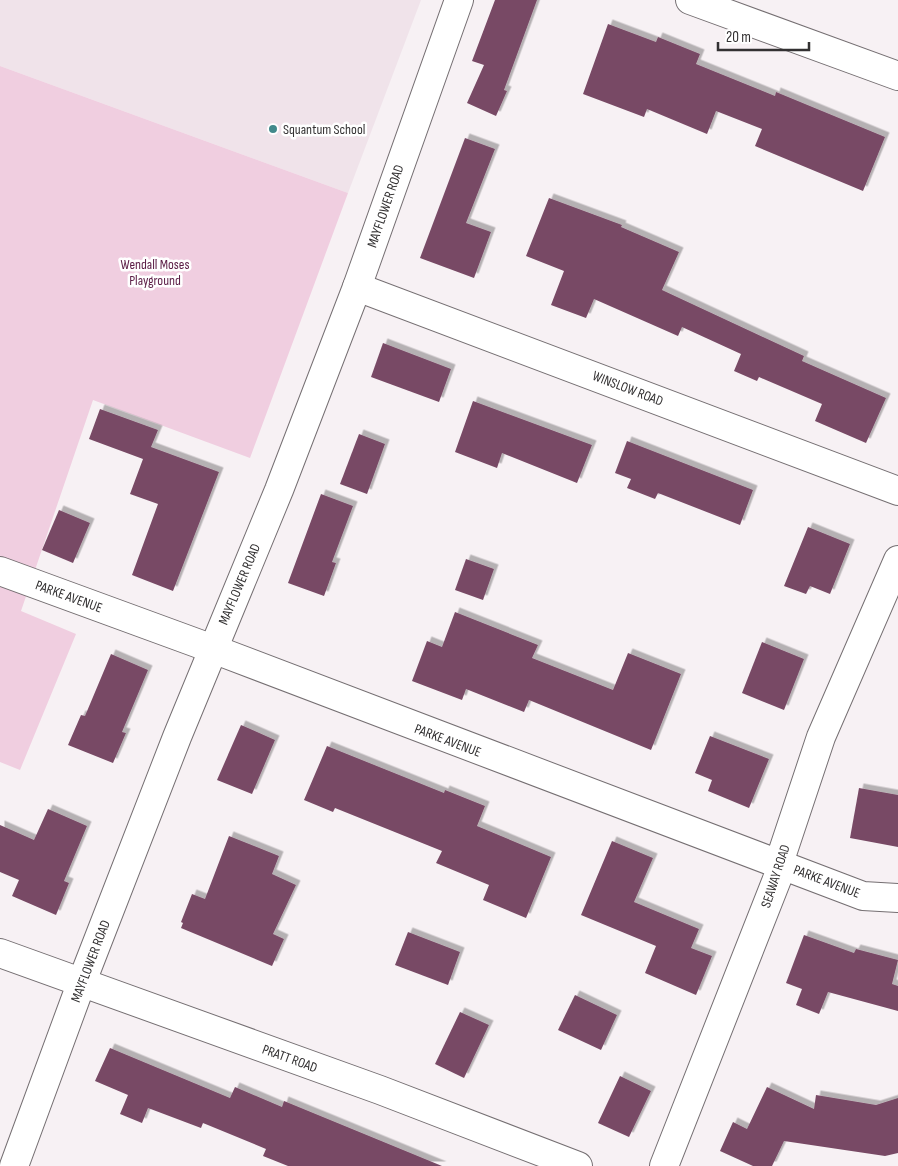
<svg xmlns="http://www.w3.org/2000/svg" width="898" height="1166" viewBox="0 0 898 1166" font-family="'Sofia Sans Condensed',sans-serif">
  <style>
    .built { fill: #f0e3ea }
    .green { fill: #f0cee0 }
    .building { fill: #784a65; filter: url(#shadow) }
    .lines { fill: none; stroke-linecap: round; stroke-linejoin: round }
    .minor-casing { stroke: #756f72; stroke-width: 30 }
    .minor { stroke: #fff; stroke-width: 28 }
    .poi-dot { fill: #41898b; stroke: #fff; stroke-width: 2 }
    .labels { text-anchor: middle; stroke-width: 5; stroke-linejoin: round; paint-order: stroke }
    .poi-label { font-size: 14px; fill: #333132; stroke: #fff; text-anchor: start }
    .street-label { font-size: 14px; fill: #333132; stroke: #fff }
    .park-label { font-size: 14px; fill: #5a1b44; stroke: #fff }
  </style>
  <defs>
    <filter id="shadow"><feDropShadow dx="4.5" dy="-4.5" stdDeviation="0" flood-color="#0004"/></filter>
  </defs>
  <rect width="100%" height="100%" fill="#f7f1f4"/>
  <polygon class="built" points="0,0 421,0 348,193 0,66"/>
  <polygon class="green" points="0,66 348,193 250,458 93,400 21,611 76,634 20,770 0,762"/>
  <g class="building">
    <polygon points="495,0 537,0 504,90 507,91 496,116 467,103 484,65 472,61"/>
    <polygon points="608,24 656,42 658,37 700,54 696,64 775,96 776,92 885,137 863,191 755,146 762,129 716,111 707,134 647,109 644,117 583,94"/>
    <polygon points="465,138 495,149 466,223 491,232 474,278 420,258"/>
    <polygon points="549,198 622,225 621,227 679,252 662,290 804,356 802,361 886,398 866,443 815,421 822,404 759,377 757,381 734,371 741,354 682,327 678,336 594,299 586,318 551,305 564,271 526,256"/>
    <polygon points="383,343 451,369 439,402 371,377"/>
    <polygon points="473,401 592,445 577,483 502,453 497,468 455,452"/>
    <polygon points="100,409 158,430 151,447 219,472 173,591 132,575 158,504 130,494 143,459 89,439"/>
    <polygon points="359,434 385,444 367,494 340,484"/>
    <polygon points="627,441 753,490 740,525 658,493 655,499 627,488 631,479 615,473"/>
    <polygon points="321,494 353,506 332,562 336,563 324,596 288,583"/>
    <polygon points="59,510 90,523 73,563 42,550"/>
    <polygon points="808,527 850,544 830,594 810,586 806,594 784,586"/>
    <polygon points="466,559 494,569 483,600 455,590"/>
    <polygon points="455,612 538,645 532,658 613,690 628,653 681,674 651,750 529,700 524,712 466,689 462,700 412,681 427,641 442,647"/>
    <polygon points="762,642 804,659 784,710 742,693"/>
    <polygon points="111,654 148,670 122,732 126,733 113,763 68,745 81,715 85,716"/>
    <polygon points="241,725 275,740 252,794 217,780"/>
    <polygon points="710,736 769,759 749,808 708,791 712,780 695,773"/>
    <polygon points="327,746 444,793 445,790 485,806 477,826 551,857 526,918 483,900 489,885 436,863 442,851 335,808 333,812 304,800"/>
    <polygon points="859,788 898,795 898,847 850,838"/>
    <polygon points="48,809 87,826 64,881 69,883 56,915 12,896 19,880 0,872 0,825 34,840"/>
    <polygon points="229,836 279,856 272,874 296,885 273,934 284,939 272,966 181,928 183,923 181,922 192,894 205,899"/>
    <polygon points="612,841 653,858 634,902 699,929 691,948 712,956 696,995 645,973 656,946 581,915"/>
    <polygon points="408,932 460,952 448,985 395,965"/>
    <polygon points="804,935 854,953 856,949 898,960 892,984 898,986 898,1011 828,992 819,1014 796,1005 802,989 786,983"/>
    <polygon points="575,995 617,1015 601,1050 558,1030"/>
    <polygon points="460,1012 489,1025 464,1078 435,1064"/>
    <polygon points="110,1048 230,1098 235,1087 282,1107 284,1101 442,1166 288,1166 263,1156 266,1149 203,1123 201,1128 148,1108 142,1123 120,1114 128,1095 95,1081"/>
    <polygon points="620,1076 651,1091 629,1137 598,1123"/>
    <polygon points="767,1087 814,1109 816,1095 876,1105 898,1098 898,1153 885,1156 784,1141 772,1166 753,1166 720,1151 733,1122 747,1129"/>
  </g>
  <g class="lines">
    <defs>
      <g id="minor">
        <polyline points="690,0 898,76"/>
        <polyline points="357,287 898,491"/>
        <polyline points="0,571 213,649 863,896 898,898"/>
        <polyline points="0,953 380,1090 578,1166"/>
        <polyline points="14,1166 81,984 177,737 279,490 357,287 459,0"/>
        <polyline points="664,1166 779,874 779,863 821,737 898,560"/>
      </g>
    </defs>
    <use href="#minor" class="minor-casing"/>
    <use href="#minor" class="minor"/>
  </g>
  <circle class="poi-dot" cx="273" cy="129" r="5"/>
  <g class="labels">
    <g class="poi-label">
      <text x="283" y="134">Squantum School</text>
    </g>
    <g class="street-label">
      <text transform="translate(385 206) rotate(-71)" y="5">MAYFLOWER ROAD</text>
      <text transform="translate(628 388) rotate(21)" y="5">WINSLOW ROAD</text>
      <text transform="translate(239 584) rotate(-67)" y="5">MAYFLOWER ROAD</text>
      <text transform="translate(69 596) rotate(20)" y="5">PARKE AVENUE</text>
      <text transform="translate(448 740) rotate(21)" y="5">PARKE AVENUE</text>
      <text transform="translate(775 876) rotate(-72)" y="5">SEAWAY ROAD</text>
      <text transform="translate(827 881) rotate(21)" y="5">PARKE AVENUE</text>
      <text transform="translate(90 961) rotate(-69)" y="5">MAYFLOWER ROAD</text>
      <text transform="translate(290 1058) rotate(20)" y="5">PRATT ROAD</text>
    </g>
    <g class="park-label">
      <text x="155" y="269">Wendall Moses<tspan x="155" dy="16">Playground</tspan></text>
    </g>
  </g>
  <path d="M718 42v8h91v-8" fill="none" stroke="#333132" stroke-width="2.5"/>
  <text x="726" y="42" font-size="15" fill="#333132" stroke="#ffffff" stroke-width="4" paint-order="stroke">20 m</text>
</svg>
